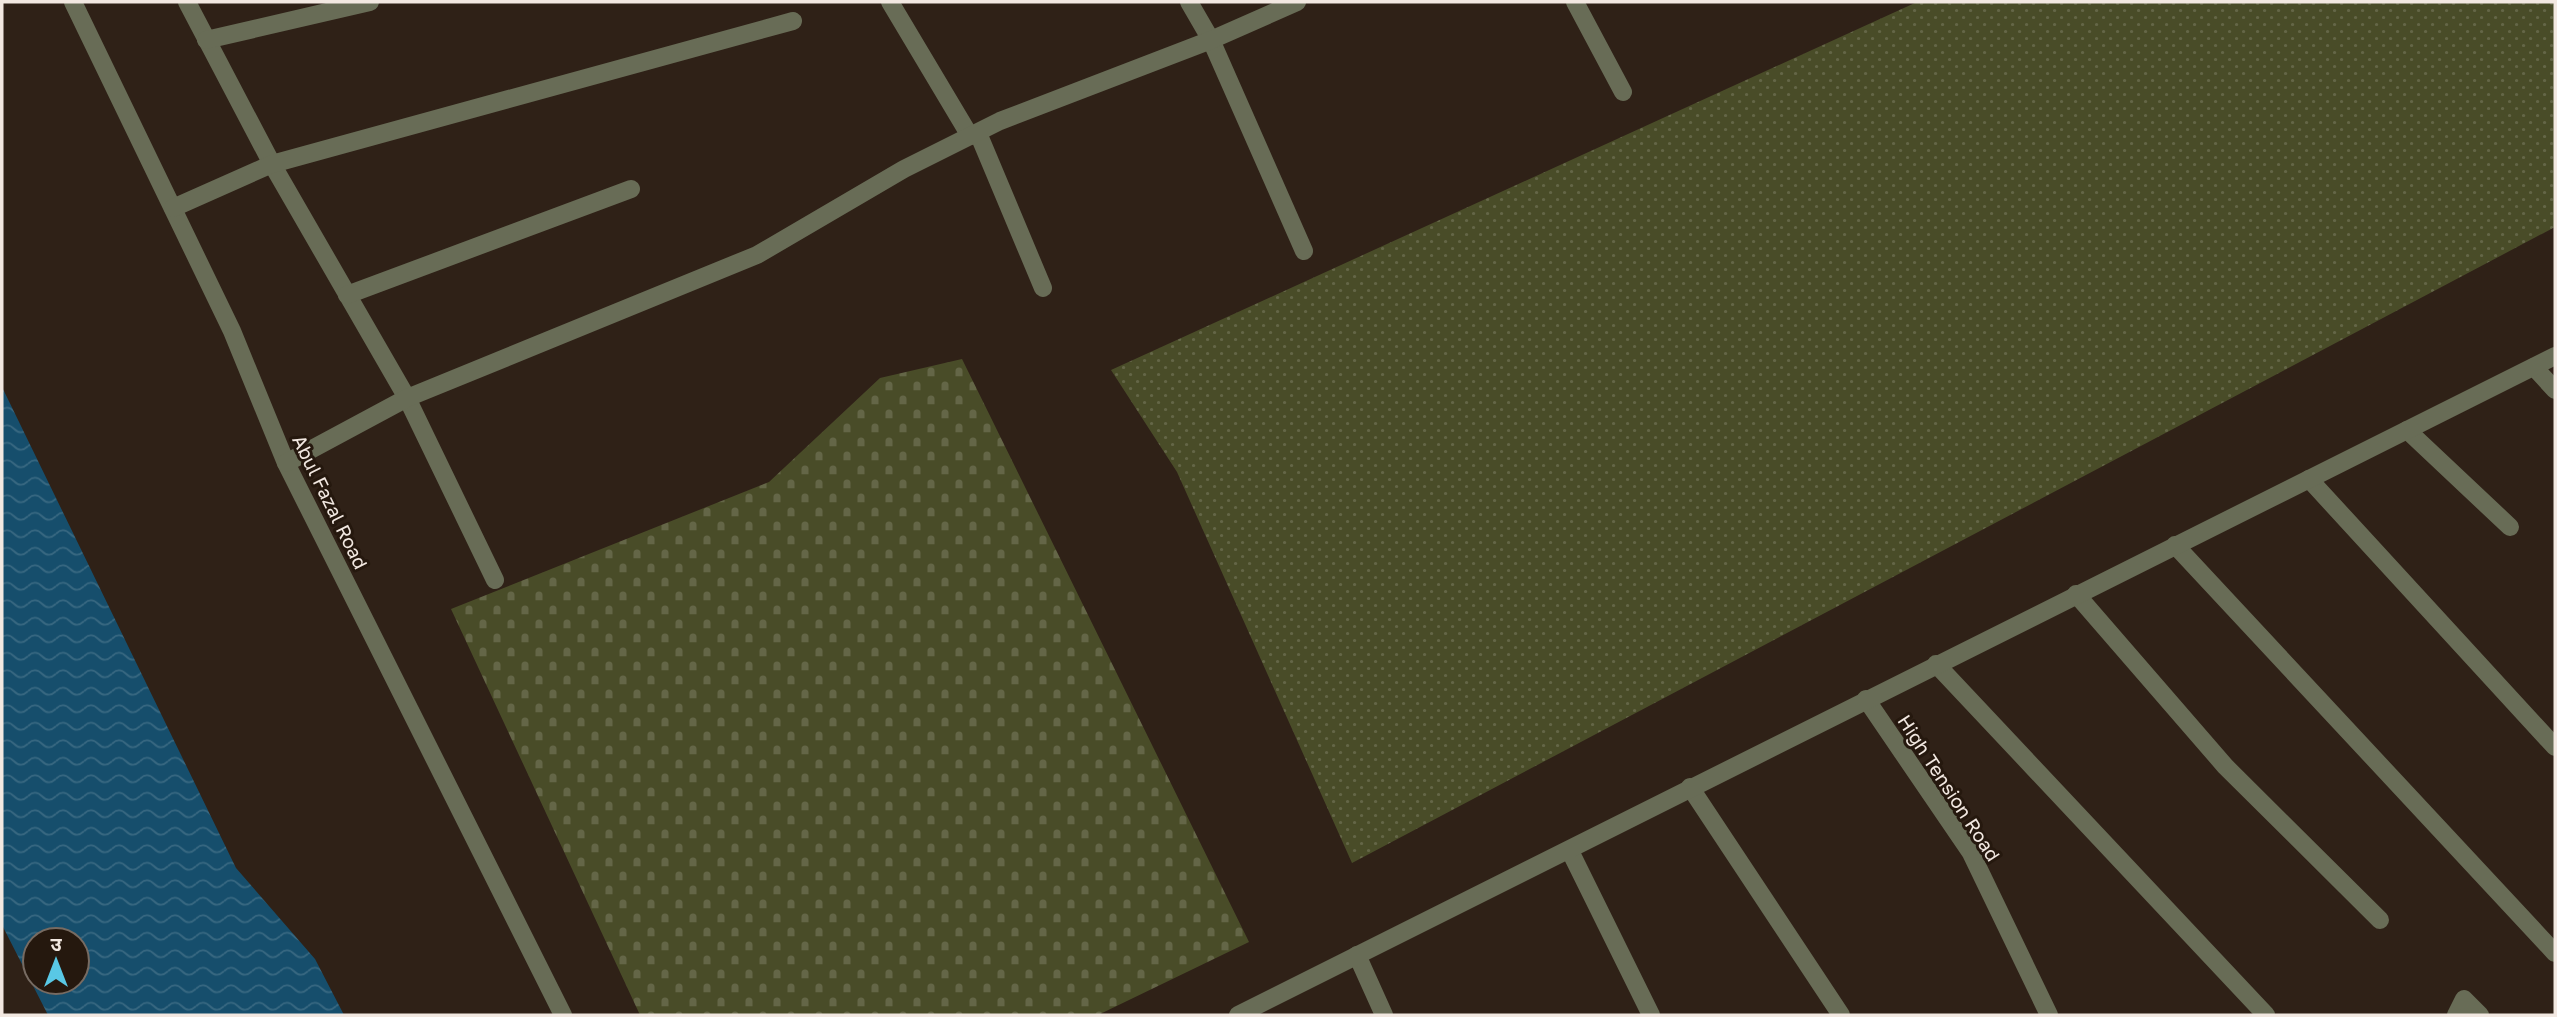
<svg xmlns="http://www.w3.org/2000/svg" width="2557" height="1017" viewBox="0 0 2557 1017" font-family="'Golos Text','Noto Sans Devanagari',sans-serif">
  <style>
    .grass { fill: url(#grass-dots) }
    .cemetery { fill: url(#cemetery-stones) }
    .water { fill: url(#water-waves); fill-rule: evenodd }
    .lines { fill: none; stroke-linecap: round; stroke-linejoin: round }
    .minor { stroke: #686c56; stroke-width: 18 }
    .labels { text-anchor: middle; stroke-width: 6; stroke-linejoin: round; paint-order: stroke }
    .street-label { font-size: 19px; fill: #f2e8e1; stroke: #25180e }
  </style>
  <defs>
    <pattern id="grass-dots" width="8" height="8" patternUnits="userSpaceOnUse" patternTransform="scale(1.75)"><rect width="8" height="8" fill="#494c28"/><path d="M2 2h.1M6 6h.1" fill="none" stroke="#646647" stroke-width="1.8" stroke-linecap="round"/></pattern>
    <pattern id="cemetery-stones" width="16" height="16" patternUnits="userSpaceOnUse" patternTransform="scale(1.75)"><rect width="16" height="16" fill="#494c28"/><path d="M2 7V4a2 2 0 0 1 4 0v3zM10 15v-3a2 2 0 0 1 4 0v3z" fill="#646647"/></pattern>
    <pattern id="water-waves" width="16" height="10" patternUnits="userSpaceOnUse" patternTransform="scale(1.75)"><rect width="16" height="10" fill="#164e6c"/><path d="M0 5q4-4 8 0t8 0" fill="none" stroke="#386881"/></pattern>
  </defs>
  <rect width="100%" height="100%" fill="#2f2117"/>
  <polygon class="grass" points="1917,2 2555,2 2555,227 1352,863 1177,472 1111,370"/>
  <polygon class="cemetery" points="962,359 1249,942 1098,1015 640,1015 451,609 769,482 880,378"/>
  <path class="water" d="M2 387 236 868 315 959 344 1015H48L2 925ZM35 940H77V982H35Z"/>
  <g class="lines">
    <g class="minor">
      <polyline points="73,2 232,331 286,463 563,1015"/>
      <polyline points="187,2 272,164 407,398 495,580"/>
      <polyline points="890,2 970,136"/>
      <polyline points="1189,2 1211,40 1304,251"/>
      <polyline points="1575,2 1623,92"/>
      <polyline points="206,40 370,2"/>
      <polyline points="978,133 1043,288"/>
      <polyline points="173,208 272,164 793,21"/>
      <polyline points="347,295 631,189"/>
      <polyline points="2534,367 2555,390"/>
      <polyline points="2407,430 2510,527"/>
      <polyline points="286,463 407,398 757,255 904,169 1000,121 1211,40 1297,2"/>
      <polyline points="2309,479 2555,747"/>
      <polyline points="2175,545 2555,953"/>
      <polyline points="2076,594 2225,766 2380,920"/>
      <polyline points="1936,664 2266,1015"/>
      <polyline points="1866,699 1971,853 2049,1015"/>
      <polyline points="1690,787 1841,1015"/>
      <polyline points="1570,851 1651,1015"/>
      <polyline points="1357,955 1384,1015"/>
      <polyline points="1238,1015 2555,356"/>
      <polyline points="2456,1015 2464,999 2480,1015"/>
    </g>
  </g>
  <g class="labels">
    <g class="street-label">
      <text transform="translate(330 502) rotate(64)" y="7">Abul Fazal Road</text>
      <text transform="translate(1949 788) rotate(57)" y="7">High Tension Road</text>
    </g>
  </g>
  <rect width="2557" height="1017" fill="none" stroke="#f2e8e1" stroke-width="7"/>
  <g transform="translate(56 961)"><circle r="33" fill="#25180e" stroke="#776b62" stroke-width="2"/>
  <path d="M0-5L12 26L0 18L-12 26Z" fill="#59c8e5"/>
  <text y="-10" font-size="19" font-weight="bold" text-anchor="middle" fill="#f2e8e1">उ</text>
  </g>
</svg>
